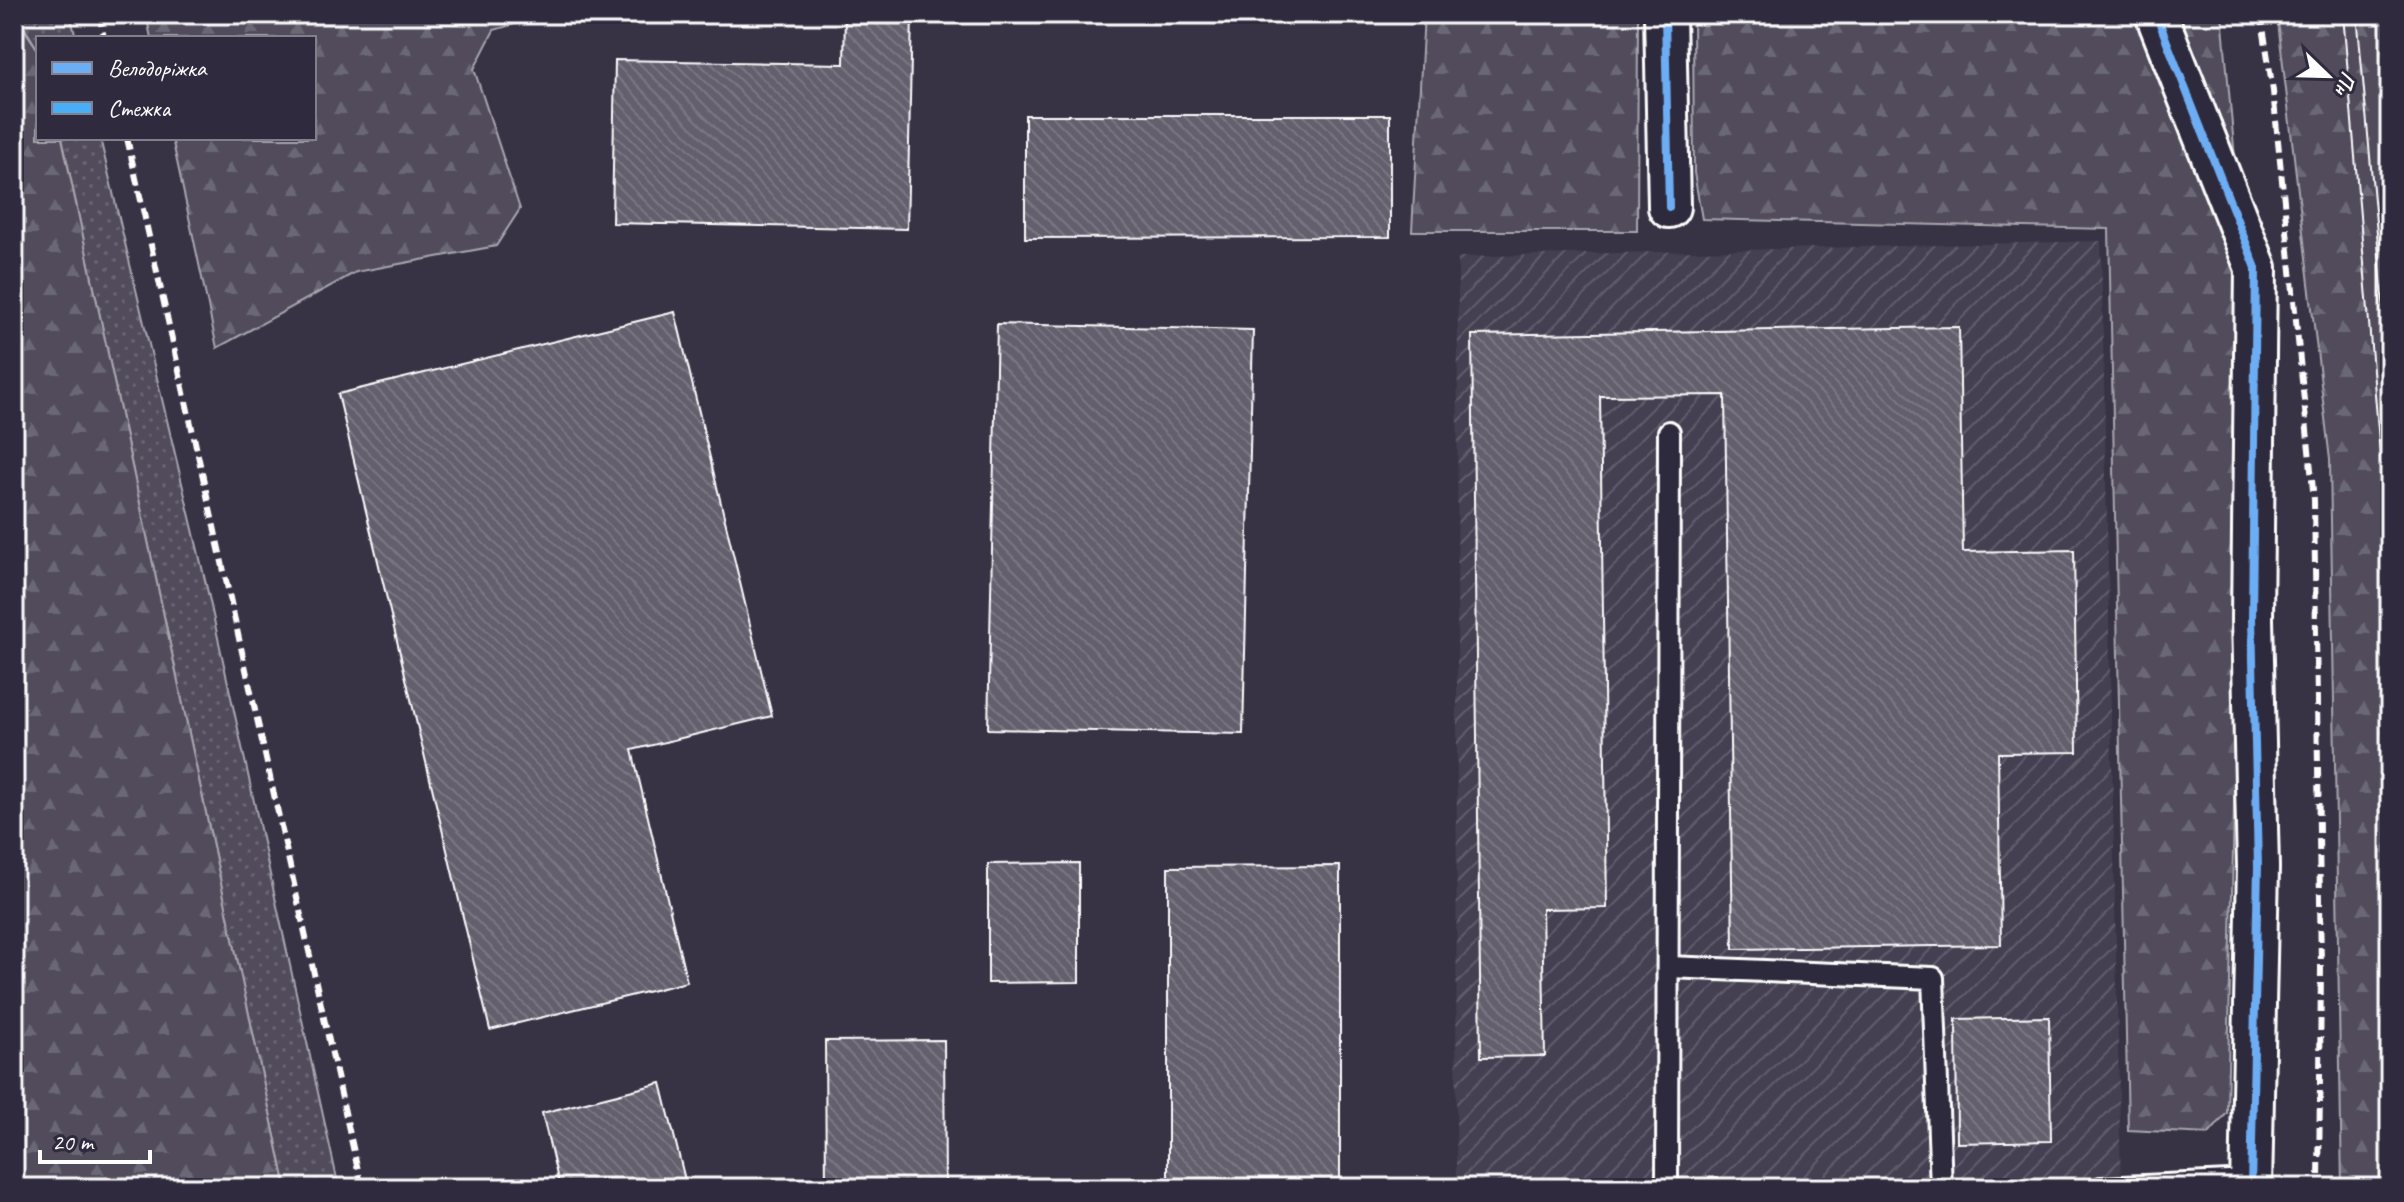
<svg xmlns="http://www.w3.org/2000/svg" width="2404" height="1202" viewBox="0 0 2404 1202" font-family="Caveat,sans-serif">
  <style>
    .industrial { fill: url(#industrial-furrows) }
    .grass { fill: url(#grass-dots); stroke: #a8a6ae; stroke-width: 2 }
    .forest { fill: url(#forest-firs); stroke: #a8a6ae; stroke-width: 2 }
    .building { fill: url(#building-back-hatch); stroke: #fff; stroke-width: 2 }
    .lines { fill: none; stroke-linecap: round; stroke-linejoin: round }
    .lane-casing { stroke: #fff; stroke-width: 26 }
    .street-casing { stroke: #fff; stroke-width: 46 }
    .lane { stroke: #2f2a3d; stroke-width: 20 }
    .street { stroke: #2f2a3d; stroke-width: 40 }
    .tram { stroke: #fff; stroke-width: 2 }
    .rail { stroke: #fff; stroke-width: 6; stroke-dasharray: 12 6; stroke-linecap: butt }
    .quiet { stroke: #49aef6; stroke-width: 6; stroke-dasharray: 12 6; stroke-linecap: butt }
    .cycleway-casing { stroke: #2f2a3d; stroke-width: 13 }
    .cycleway { stroke: #6dadf4; stroke-width: 8 }
  </style>
  <defs>
    <pattern id="industrial-furrows" width="10" height="10" patternUnits="userSpaceOnUse" patternTransform="scale(2)"><rect width="10" height="10" fill="#444051"/><path d="M-1 1l2-2M0 10L10 0M9 11l2-2" fill="none" stroke="#605d6b"/></pattern>
    <pattern id="grass-dots" width="8" height="8" patternUnits="userSpaceOnUse" patternTransform="scale(2)"><rect width="8" height="8" fill="#514c5c"/><path d="M2 2h.1M6 6h.1" fill="none" stroke="#6b6774" stroke-width="1.8" stroke-linecap="round"/></pattern>
    <pattern id="forest-firs" width="22" height="20" patternUnits="userSpaceOnUse" patternTransform="scale(2)"><rect width="22" height="20" fill="#514c5c"/><path d="M5 1l3.5 6h-7zM16 11l3.5 6h-7z" fill="#6b6774"/></pattern>
    <pattern id="building-back-hatch" width="6" height="6" patternUnits="userSpaceOnUse" patternTransform="scale(2)"><rect width="6" height="6" fill="#635f6d"/><path d="M-1 5l2 2M0 0l6 6M5-1l2 2" fill="none" stroke="#7a7783"/></pattern>
  </defs>
  <rect width="100%" height="100%" fill="#373345"/>
  <filter id="ink" filterUnits="userSpaceOnUse"><feTurbulence type="fractalNoise" baseFrequency=".0125" numOctaves="2"/><feDisplacementMap in="SourceGraphic" scale="16" xChannelSelector="R" yChannelSelector="G"/><feConvolveMatrix kernelMatrix="1 2 1 2 8 2 1 2 1" color-interpolation-filters="sRGB"/></filter>
  <g filter="url(#ink)">
    <polygon class="industrial" points="2101,241 2121,1188 1456,1188 1458,257"/>
    <g class="grass">
      <polygon points="16,14 70,14 76,38 38,38 38,50"/>
      <polygon points="62,138 100,138 209,597 339,1188 286,1188"/>
    </g>
    <g class="forest">
      <polygon points="14,14 38,50 38,138 62,138 286,1188 14,1188"/>
      <polygon points="146,14 549,14 494,30 474,69 520,209 496,246 356,272 217,348 172,138 314,138 314,38 151,38"/>
      <polygon points="1424,14 1638,14 1637,231 1412,231"/>
      <polygon points="1693,14 2222,14 2246,280 2227,1113 2209,1134 2128,1130 2109,229 1702,219 1694,173"/>
      <polygon points="2277,14 2390,14 2390,1188 2342,1188 2330,460"/>
    </g>
    <g class="building">
      <polygon points="845,14 912,14 907,229 612,223 615,60 844,64"/>
      <polygon points="1025,115 1390,115 1390,237 1025,238"/>
      <polygon points="675,312 772,716 632,750 687,982 490,1030 338,394"/>
      <polygon points="997,324 1253,330 1243,734 988,729"/>
      <polygon points="1959,327 1963,552 2074,550 2077,752 1998,753 2001,945 1733,949 1725,395 1600,396 1607,908 1542,909 1545,1056 1481,1057 1472,335"/>
      <polygon points="1079,863 1079,982 988,983 988,864"/>
      <polygon points="1340,866 1340,1188 1168,1188 1168,867"/>
      <polygon points="2049,1017 2051,1141 1957,1143 1956,1019"/>
      <polygon points="944,1040 945,1188 826,1188 825,1041"/>
      <polygon points="661,1083 687,1188 560,1188 542,1113"/>
    </g>
    <g class="lines">
      <defs>
        <g id="lane">
          <polyline points="1669,967 1933,978 1941,1188"/>
          <polyline points="1667,1188 1669,432"/>
          <polyline points="2101,1188 2251,1181"/>
        </g>
        <g id="street">
          <polyline points="1665,14 1669,207"/>
          <polyline points="2156,14 2256,268 2252,619 2258,867 2251,1188"/>
        </g>
      </defs>
      <use href="#lane" class="lane-casing"/>
      <use href="#street" class="street-casing"/>
      <use href="#lane" class="lane"/>
      <use href="#street" class="street"/>
      <g class="tram">
        <polyline points="2343,14 2390,572"/>
        <polyline points="2357,14 2390,376"/>
      </g>
      <g class="rail">
        <polyline points="99,14 104,38"/>
        <polyline points="2261,14 2273,91 2314,500 2321,967 2319,1188"/>
        <polyline points="127,138 362,1188"/>
      </g>
      <polyline class="quiet" points="14,33 25,14"/>
      <defs>
        <g id="cycleway">
          <polyline points="1665,14 1669,207"/>
          <polyline points="2156,14 2256,268 2252,619 2258,867 2251,1188"/>
        </g>
      </defs>
      <use href="#cycleway" class="cycleway-casing"/>
      <use href="#cycleway" class="cycleway"/>
    </g>
  </g>
  <rect width="2404" height="1202" fill="none" stroke="#2f2a3d" stroke-width="48"/>
  <rect x="24" y="24" width="2356" height="1154" fill="none" stroke="#fff" stroke-width="3" filter="url(#ink)"/>
  <rect x="36" y="36" width="280" height="104" fill="#2f2a3d" stroke="#827f8b" stroke-width="2"/>
  <rect x="52" y="62" width="40" height="12" fill="#6dadf4" stroke="#827f8b" stroke-width="2"/>
  <text x="108" y="76" font-size="24" fill="#ffffff">Велодоріжка</text>
  <rect x="52" y="102" width="40" height="12" fill="#49aef6" stroke="#827f8b" stroke-width="2"/>
  <text x="108" y="116" font-size="24" fill="#ffffff">Стежка</text>
  <g transform="translate(2328 76) rotate(113)" stroke="#2f2a3d" stroke-width="6" paint-order="stroke">
  <path d="M0-6L14 30L0 20L-14 30Z" fill="#ffffff"/>
  <text y="-12" font-size="22" font-weight="bold" text-anchor="middle" fill="#ffffff">Пн</text>
  </g>
  <path d="M40 1150v12h110v-12" fill="none" stroke="#ffffff" stroke-width="4"/>
  <text x="52" y="1150" font-size="24" fill="#ffffff" stroke="#2f2a3d" stroke-width="6" paint-order="stroke">20 m</text>
</svg>
